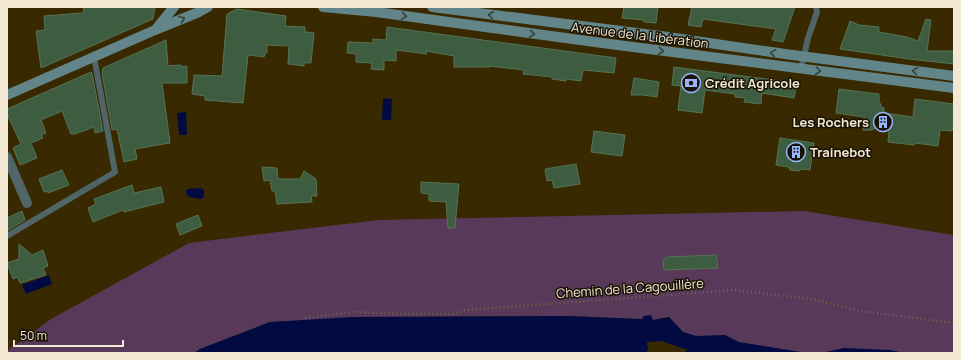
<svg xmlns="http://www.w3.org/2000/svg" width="961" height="360" viewBox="0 0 961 360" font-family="Manrope,sans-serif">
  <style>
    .green { fill: #583959 }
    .water { fill: #020a42 }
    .building { fill: #3e5c3f; stroke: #557456 }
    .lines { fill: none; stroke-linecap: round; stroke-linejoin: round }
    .path { stroke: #746745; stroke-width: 2.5; stroke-dasharray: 1 3; stroke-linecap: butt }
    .lane { stroke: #4f6567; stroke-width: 6 }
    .street { stroke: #4f6567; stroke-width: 10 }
    .secondary { stroke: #628589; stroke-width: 10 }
    .oneway { stroke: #374139 }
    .labels { text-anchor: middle; stroke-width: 3; stroke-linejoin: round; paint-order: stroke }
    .street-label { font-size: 13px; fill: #f2e8d3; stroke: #1a1304 }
    .poi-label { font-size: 13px; font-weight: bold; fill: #f2e8d3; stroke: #1a1304; text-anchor: start }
  </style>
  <rect width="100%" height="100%" fill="#382901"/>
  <polygon class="green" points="804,211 954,235 954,353 697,353 695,336 683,332 669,317 653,320 567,316 414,317 270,322 200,349 194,353 7,353 7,351 51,319 189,243 378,220"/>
  <g class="water">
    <polygon points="383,98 392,99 391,120 382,120"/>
    <polygon points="186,112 187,135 179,135 177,113"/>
    <polygon points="200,188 203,189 204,191 204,197 201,199 189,197 186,194 186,191 188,189"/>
    <polygon points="49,275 52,284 26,294 22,285"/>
    <polygon points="651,315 653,320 669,317 683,332 696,336 725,335 739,342 807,353 682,353 688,350 661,341 647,342 648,349 646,353 194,353 200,349 270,322 353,317 567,316 642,319 644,316"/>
    <polygon points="844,348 891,350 904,353 821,353"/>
  </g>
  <g class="building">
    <polygon points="84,7 155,7 153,19 41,68 36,31 45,30 44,16 83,13"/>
    <polygon points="624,7 658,7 656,23 644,22 644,20 622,18"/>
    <polygon points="692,7 795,7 783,42 772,40 776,29 703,19 701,27 688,25"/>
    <polygon points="237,9 286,16 285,26 305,27 305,32 314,33 311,63 304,63 304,66 288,64 289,46 267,45 267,53 265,53 264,57 248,55 243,103 205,100 205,96 192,94 194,75 222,76 227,14"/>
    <polygon points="926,19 931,20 927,51 954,51 954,64 909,59 840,49 850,21 859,25 879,27 879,32 907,37 918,41"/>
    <polygon points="387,27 616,58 614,73 583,70 581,81 566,79 566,81 552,79 552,77 523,74 524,70 489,66 490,67 454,67 454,56 426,51 427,54 396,50 396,61 384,60 384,70 371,69 372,63 356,62 356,54 347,53 348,42 373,43 373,39 386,40"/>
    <polygon points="166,40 168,66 181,65 181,67 187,66 187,83 162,83 170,143 135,149 137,159 124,162 117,129 112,130 102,73 103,68"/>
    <polygon points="674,67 797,83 794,98 762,93 761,104 744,102 745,98 735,97 735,94 705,90 702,113 678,110 681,86 672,85"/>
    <polygon points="91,72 92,73 103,131 95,133 94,127 75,134 71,134 62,111 41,120 46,133 41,135 43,138 31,143 37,158 20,165 13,148 21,144 7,114 7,109"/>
    <polygon points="634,78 659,82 657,97 643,95 631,95"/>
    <polygon points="839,89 879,94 879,103 881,104 881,107 884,108 884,113 913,117 915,99 954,104 954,124 952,131 940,130 938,146 915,143 914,145 888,142 890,119 872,130 863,130 864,117 836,113"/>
    <polygon points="594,131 625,135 622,156 591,152"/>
    <polygon points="780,138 814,143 810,170 801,169 799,171 790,170 789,167 776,165"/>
    <polygon points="576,164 580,184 554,188 552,180 547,181 545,169"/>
    <polygon points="262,167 277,168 278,179 300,179 304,171 316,179 317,196 311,196 312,202 277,204 275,191 272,191 270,180 264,181"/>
    <polygon points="62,170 69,185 48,193 48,191 44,192 39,179"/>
    <polygon points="421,182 459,184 455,228 448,228 446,202 429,201 429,194 421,193"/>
    <polygon points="132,185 134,193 161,187 164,202 124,212 123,210 93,222 88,208 96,204 94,199"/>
    <polygon points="22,211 25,220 7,231 7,218"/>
    <polygon points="198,215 202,226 180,235 176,224"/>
    <polygon points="19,244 32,255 43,250 48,266 43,268 46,275 20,283 17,277 13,279 7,263 19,259"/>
    <polygon points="716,255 718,268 664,270 663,260 667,257"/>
  </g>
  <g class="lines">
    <polyline class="path" points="305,318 354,312 406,314 455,314 465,310 735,290 818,300 859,311 954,323"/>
    <g class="lane">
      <polyline points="801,69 808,38 817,12 816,7"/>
      <polyline points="7,236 115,172 94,57"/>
    </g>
    <polyline class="street" points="7,157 27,203"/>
    <g class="secondary">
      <polyline points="323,7 376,12 602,43 954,88"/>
      <polyline points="432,7 668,37 785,54 954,76"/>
      <polyline points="157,28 174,7"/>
      <polyline points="7,95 155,30 199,12 208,7"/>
    </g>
  </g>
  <defs><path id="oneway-chevron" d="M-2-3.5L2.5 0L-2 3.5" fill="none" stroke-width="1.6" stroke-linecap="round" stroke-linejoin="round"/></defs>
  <g class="oneway">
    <use href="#oneway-chevron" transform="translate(491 15) rotate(-173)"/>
    <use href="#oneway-chevron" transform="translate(404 16) rotate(8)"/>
    <use href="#oneway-chevron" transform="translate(182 19) rotate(-22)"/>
    <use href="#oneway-chevron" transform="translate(532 34) rotate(8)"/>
    <use href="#oneway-chevron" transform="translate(661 51) rotate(7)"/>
    <use href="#oneway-chevron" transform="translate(773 53) rotate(-172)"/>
    <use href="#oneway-chevron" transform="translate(818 71) rotate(7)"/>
    <use href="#oneway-chevron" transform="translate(915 71) rotate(-172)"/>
  </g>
  <defs>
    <symbol id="bank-ring" viewBox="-11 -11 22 22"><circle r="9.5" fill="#1a1304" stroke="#97b6fd" stroke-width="1.5"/><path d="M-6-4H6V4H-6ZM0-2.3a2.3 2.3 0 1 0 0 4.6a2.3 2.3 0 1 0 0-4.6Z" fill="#97b6fd"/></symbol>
    <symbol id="building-ring" viewBox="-11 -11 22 22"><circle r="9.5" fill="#1a1304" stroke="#97b6fd" stroke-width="1.5"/><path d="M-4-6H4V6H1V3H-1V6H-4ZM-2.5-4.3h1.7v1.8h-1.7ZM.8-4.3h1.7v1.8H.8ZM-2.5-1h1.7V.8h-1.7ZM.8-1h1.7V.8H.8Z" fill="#97b6fd"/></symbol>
  </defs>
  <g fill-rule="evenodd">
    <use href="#bank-ring" x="680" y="72" width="22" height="22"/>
    <use href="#building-ring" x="872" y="111" width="22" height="22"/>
    <use href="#building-ring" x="785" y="141" width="22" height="22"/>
  </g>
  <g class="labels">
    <g class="street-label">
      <text transform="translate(640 35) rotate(7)" y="5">Avenue de la Libération</text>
      <text transform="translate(630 288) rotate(-4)" y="5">Chemin de la Cagouillère</text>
    </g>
    <g class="poi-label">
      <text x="705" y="88">Crédit Agricole</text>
      <text x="869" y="127" text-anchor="end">Les Rochers</text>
      <text x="810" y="157">Trainebot</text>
    </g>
  </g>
  <rect width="961" height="360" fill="none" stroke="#f2e8d3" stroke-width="16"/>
  <path d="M14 340v6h109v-6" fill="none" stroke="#f2e8d3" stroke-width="2"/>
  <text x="20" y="340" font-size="12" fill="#f2e8d3" stroke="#1a1304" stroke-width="3" paint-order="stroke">50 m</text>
</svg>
